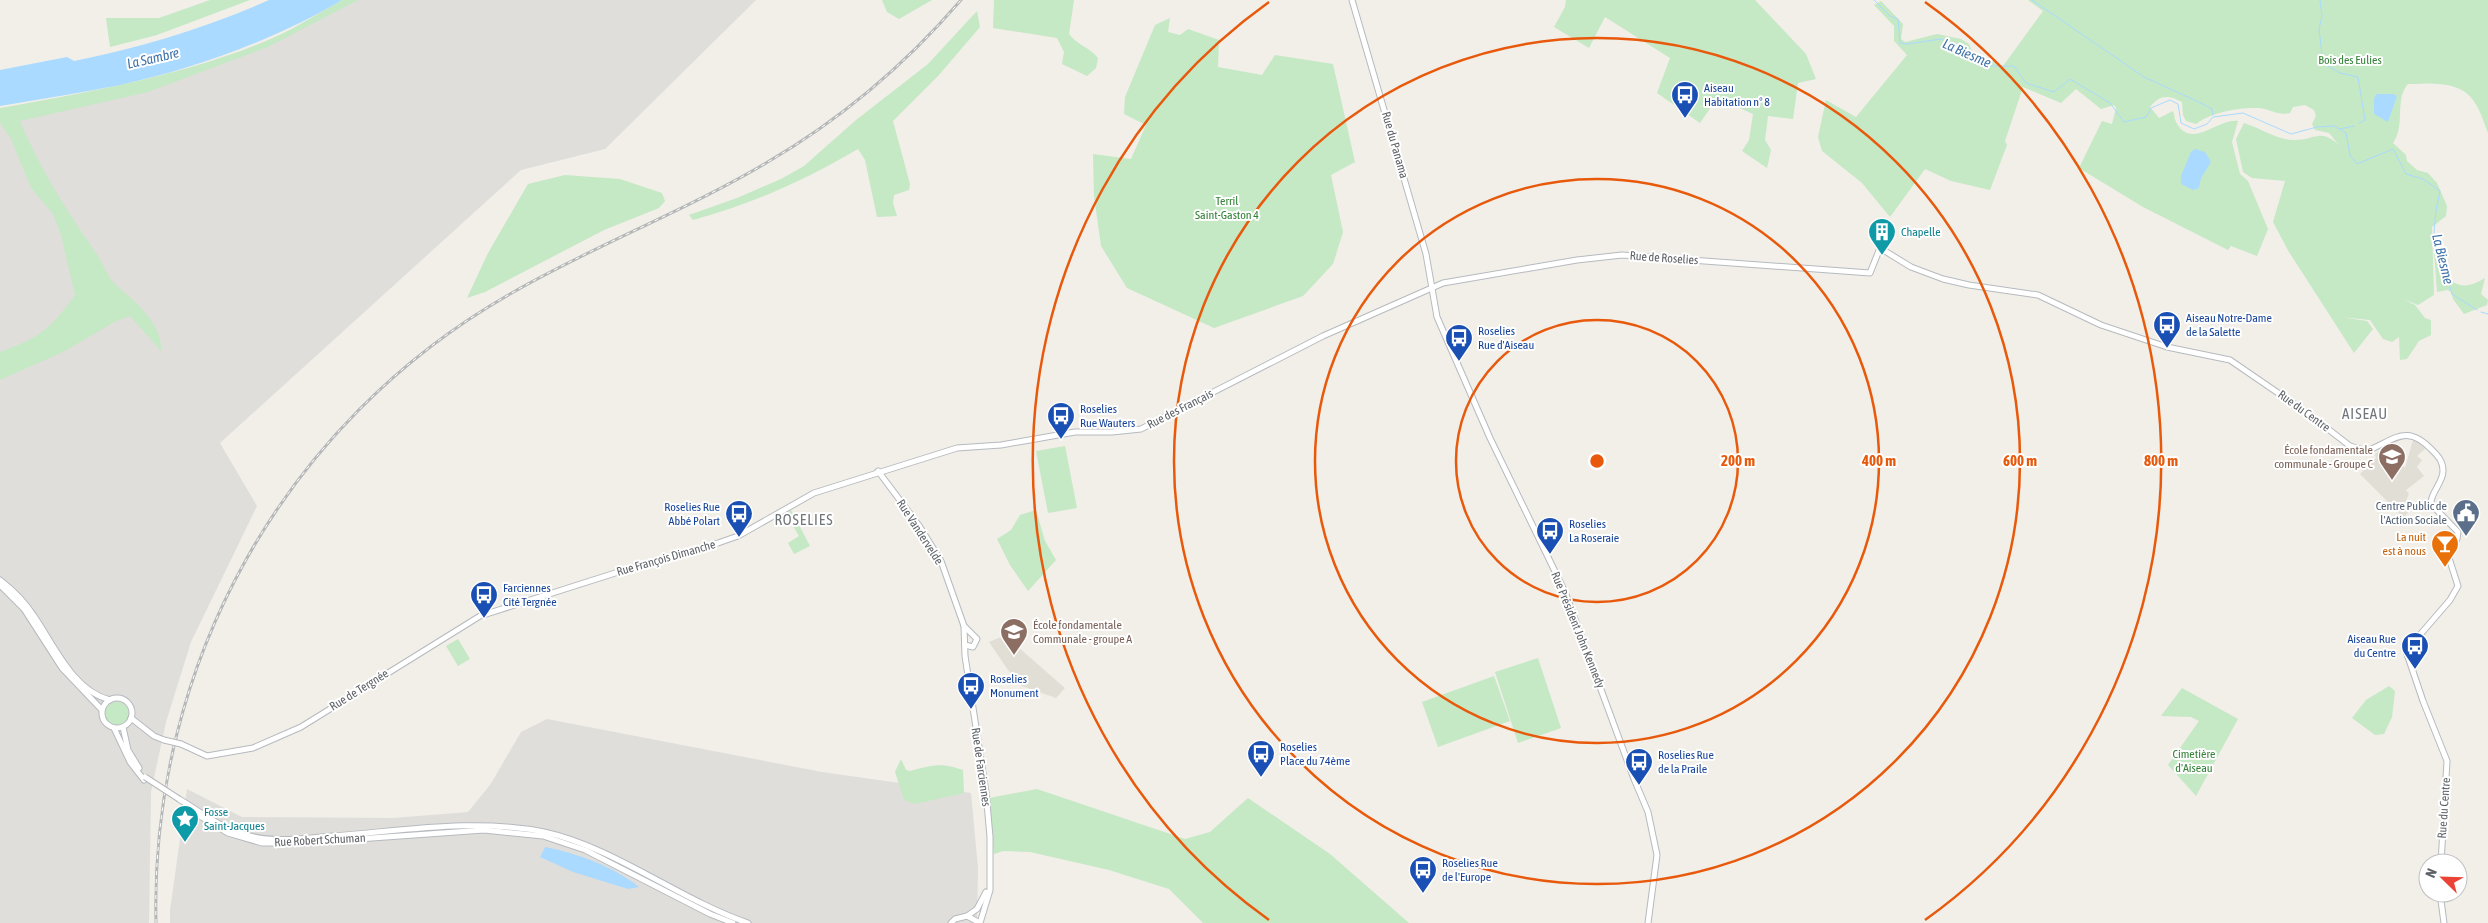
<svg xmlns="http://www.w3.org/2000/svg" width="2488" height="923" viewBox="0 0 2488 923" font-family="'Asap Condensed',sans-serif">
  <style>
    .industrial { fill: #e0deda }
    .education { fill: #e1ded6 }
    .green { fill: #c5e8c5 }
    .water { fill: #aadaff }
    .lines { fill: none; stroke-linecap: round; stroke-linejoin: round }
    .stream { stroke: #aadaff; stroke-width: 1 }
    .secondary-casing { stroke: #b6babf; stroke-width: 7 }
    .secondary { stroke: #fff; stroke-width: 5 }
    .rail-casing { stroke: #b6b7b8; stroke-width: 3 }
    .rail { stroke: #fff; stroke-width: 1; stroke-dasharray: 4; stroke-linecap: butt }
    .secondary-bridge-casing { stroke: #b6babf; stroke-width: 7; stroke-linecap: butt }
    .secondary-bridge { stroke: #fff; stroke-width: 5 }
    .ring { fill: none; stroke: #e8590c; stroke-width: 2.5 }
    .labels { text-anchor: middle; stroke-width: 4; stroke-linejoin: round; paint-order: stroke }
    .park-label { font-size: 12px; fill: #348238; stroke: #fff }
    .transit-label { font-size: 12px; fill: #164399; stroke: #fff; text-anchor: start }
    .street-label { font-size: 12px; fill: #5f6368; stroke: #fff }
    .culture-label { font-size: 12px; fill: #0d838f; stroke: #fff; text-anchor: start }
    .education-label { font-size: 12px; fill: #785e54; stroke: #fff; text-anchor: end }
    .service-label { font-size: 12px; fill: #4e5e75; stroke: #fff; text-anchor: end }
    .food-label { font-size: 12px; fill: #c56008; stroke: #fff; text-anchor: end }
    .water-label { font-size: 14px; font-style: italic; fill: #4174aa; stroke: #fff }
    .quarter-label { font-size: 15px; letter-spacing: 1px; fill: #70757a; stroke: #fff }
    .centre { fill: #e8590c; stroke: #fff; stroke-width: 2.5 }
    .ring-label { font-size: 15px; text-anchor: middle; font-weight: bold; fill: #e8590c; stroke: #fff; stroke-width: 4; stroke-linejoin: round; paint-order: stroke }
  </style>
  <rect width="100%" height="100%" fill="#f1efe8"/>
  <g class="industrial">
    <polygon points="346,0 756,0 605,149 521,170 220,443 257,506 191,642 166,722 151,792 149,923 0,923 0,110 170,77 266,44"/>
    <polygon points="547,719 822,772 971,793 978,868 977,923 170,923 170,910 187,789 242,817 393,818 468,812 490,785 521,732"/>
  </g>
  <g class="education">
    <polygon points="2413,440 2427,447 2417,456 2422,460 2417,467 2424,476 2406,490 2409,494 2406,501 2413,505 2404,518 2360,474 2376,458 2375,454 2385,447 2405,468"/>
    <polygon points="1001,637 1010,640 1065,688 1056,698 1022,686 1008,670 989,642"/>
  </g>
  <g class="green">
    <polygon points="210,0 250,0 157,35 110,47 106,18 159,18"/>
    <path d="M342 0H358L268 47 148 92 20 121C40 169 68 213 98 256 103 264 107 275 113 282 132 300 163 322 161 351L130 316 116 321 65 351 0 380V352C41 337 49 330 75 295L61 235 53 214 31 188 11 139 0 123V108C93 91 188 75 275 37 298 27 320 12 342 0Z"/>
    <polygon points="882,0 932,0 899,19 887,12"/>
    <path d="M994 0H1074L1069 34C1077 45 1088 46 1098 58L1096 68 1087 76 1062 64 1064 52 1057 38 993 28Z"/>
    <polygon points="1566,0 1755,0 1806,54 1816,79 1798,83 1793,119 1768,116 1765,140 1771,150 1767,168 1742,151 1749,140 1753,114 1717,98 1700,123 1657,93 1670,58 1605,17 1589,48 1554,27 1565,7"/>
    <path d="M2028 0H2488V133C2484 123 2481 112 2475 103 2463 82 2435 83 2413 84H2408C2394 100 2406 125 2393 143L2406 155 2407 161 2417 170 2428 173 2437 183 2447 206 2446 216 2432 227 2434 295 2418 305 2403 299 2415 305 2425 318 2431 320V335L2419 341 2407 359 2400 360 2399 337 2392 342 2383 339 2370 320 2340 317 2367 321 2373 329 2354 353 2289 252 2273 222 2285 181 2252 178 2243 172 2236 139 2244 123C2257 127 2279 140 2292 140 2315 141 2319 127 2339 145L2329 133 2315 130 2312 124 2316 116 2314 110 2305 105 2293 107 2290 113C2278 116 2271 109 2259 108 2240 107 2211 112 2196 124L2186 121 2183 115 2182 102C2169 95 2160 94 2150 107L2159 118 2173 111C2175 115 2174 119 2176 122 2191 151 2218 118 2238 121L2232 142 2240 174 2248 181 2268 229 2257 256 2231 246 2228 250 2143 207 2079 168 2102 121 2112 124 2116 108 2114 105 2101 109 2076 89 2061 103 2023 87 2005 141 2007 145 1990 190 1951 181 1925 169 1890 217 1862 183 1822 151 1818 137 1826 100 1856 117 1907 55 1894 41V26L1874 5 1881 1 1903 24 1901 39 1905 42 1937 34 1961 39 1969 44 1972 51 2003 66 2043 11Z"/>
    <path d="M977 11 980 27 939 75 893 121 910 184 909 190 894 195 893 203 897 216 877 217 865 160 858 149C803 181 755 203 693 220L689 215 737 198 781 179 804 166 856 120 928 64Z"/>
    <polygon points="1170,18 1168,32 1180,35 1188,29 1219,40 1218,67 1262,75 1275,55 1333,64 1355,162 1331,175 1343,232 1333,264 1303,296 1214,328 1127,288 1101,246 1094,196 1093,154 1131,159 1146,125 1124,114 1125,97 1155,25"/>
    <polygon points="565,175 620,179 662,193 665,201 659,208 604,230 485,292 467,298 488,253 528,184"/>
    <path d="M2433 237H2437L2443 249 2451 281C2464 289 2473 285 2485 278L2481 294 2488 300 2487 305 2464 314 2453 299 2451 292 2448 290 2437 292Z"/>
    <polygon points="1065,446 1077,508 1048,513 1036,451"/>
    <polygon points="791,510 810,546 794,554 788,543 799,536 786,514"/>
    <polygon points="1036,510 1045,541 1056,560 1028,591 1010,565 997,539 1011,530 1020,515"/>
    <polygon points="458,639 470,659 458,666 446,646"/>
    <polygon points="1538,658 1561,728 1518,743 1495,672"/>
    <polygon points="1494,676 1510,721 1438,747 1422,702"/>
    <polygon points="2389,686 2395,691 2392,717 2384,734 2375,735 2352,718 2366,700"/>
    <polygon points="2182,688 2238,719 2196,796 2168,765 2199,721 2191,717 2161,716"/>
    <circle cx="117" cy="714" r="12"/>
    <path d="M901 759 906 770 910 771C932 765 941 762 963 770L964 793 915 804 904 800 895 772Z"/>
    <polygon points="1037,789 1185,839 1210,832 1248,798 1330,854 1409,923 1203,923 1169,889 1109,870 1030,852 1003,851 994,854 989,798"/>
  </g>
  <g class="water">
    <path d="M269 0H342C277 39 194 69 120 85 80 93 40 99 0 106V70L67 57 74 61C142 47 206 28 269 0Z"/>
    <polygon points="2376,94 2393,94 2397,96 2388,122 2374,114 2374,99"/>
    <polygon points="2195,149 2205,152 2211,162 2201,178 2199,188 2193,190 2181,184 2181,176 2191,152"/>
    <path d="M545 847C577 853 614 867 639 887L628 889 573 872 540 857Z"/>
  </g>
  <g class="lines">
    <g class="stream">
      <polyline points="1874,0 1890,16 1898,19 1900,43 1907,44 1941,39 1961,47 1991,66 2014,66 2026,83 2054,92 2070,79 2110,103 2124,122 2146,117 2151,108 2170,100 2178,104 2181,123 2194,129 2207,124 2213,117 2243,113 2291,134 2317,127 2334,126 2346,133 2350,155 2357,164 2393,149 2406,174 2423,179 2440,191 2436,210 2434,232 2452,294 2477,310"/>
      <polyline points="2032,0 2144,77 2203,104 2212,109 2213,115"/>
      <polyline points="2320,0 2322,16 2319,29 2323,63 2340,73 2358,77 2365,120 2359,123"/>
      <polyline points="2340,129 2354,126"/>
      <polyline points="2481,312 2488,314"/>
    </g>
    <defs>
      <g id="secondary">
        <polyline points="1352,0 1426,254 1437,317 1490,438 1565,592 1634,779 1648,812 1657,855 1648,923"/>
        <polyline points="878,471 920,527 941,561 964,626 965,656 986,792 990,837 990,890 980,923 967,916 955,919 951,923"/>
        <path d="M0 580C13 590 25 602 34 616 54 645 73 691 110 700"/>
        <polyline points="0,585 24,609 62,668 102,710"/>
        <polyline points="964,626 977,639 973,647 965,645"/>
        <circle cx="117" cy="713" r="15"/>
        <polyline points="131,718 154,736 164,740"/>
        <polyline points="123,727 128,750 139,768"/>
        <polyline points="114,728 130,762 144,780"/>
        <path d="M181 744 207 756 253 748 301 727 480 616 634 567 718 543 738 536 814 493 957 448 1001 445 1075 432H1112L1141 429 1323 336 1443 283 1577 260 1622 255 1870 273 1880 248 1911 267 1943 279 1969 285 2038 295 2101 325 2167 347 2230 360 2306 412 2350 446 2367 451C2396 439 2407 423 2433 451 2439 457 2443 462 2443 471 2443 483 2430 493 2431 504L2458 532 2457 539 2449 558 2458 586 2450 600 2406 651 2423 701 2447 761 2441 863"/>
        <path d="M179 799C202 813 224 830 250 836 277 843 305 838 333 836 402 831 475 818 544 832 614 847 680 900 748 923"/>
        <polyline points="195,813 228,833 262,843 302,843 484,830 543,836 585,850 710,914 733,923"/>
        <polyline points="2440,893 2444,923"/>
        <polyline points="967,916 977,909 986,892"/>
      </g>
    </defs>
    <use href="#secondary" class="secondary-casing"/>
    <use href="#secondary" class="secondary"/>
    <defs>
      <path id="rail" d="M156 923C150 664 284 423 510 294 593 246 683 212 766 163 840 120 905 65 961 0"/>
    </defs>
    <use href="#rail" class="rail-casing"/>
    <use href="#rail" class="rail"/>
    <defs>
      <g id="secondary-bridge">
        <polyline points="164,740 181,744"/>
        <polyline points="145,777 179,799"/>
      </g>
    </defs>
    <use href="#secondary-bridge" class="secondary-bridge-casing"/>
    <use href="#secondary-bridge" class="secondary-bridge"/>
  </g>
  <g class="ring">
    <circle cx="1597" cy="461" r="141"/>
    <circle cx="1597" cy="461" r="282"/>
    <circle cx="1597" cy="461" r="423"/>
    <path d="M1269 920A564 564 0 0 1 1269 2M1925 2A564 564 0 0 1 1925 920"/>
  </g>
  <defs>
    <symbol id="bus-pin" viewBox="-11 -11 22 30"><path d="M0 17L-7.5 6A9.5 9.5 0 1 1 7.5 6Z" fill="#1a4fb4" stroke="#fff"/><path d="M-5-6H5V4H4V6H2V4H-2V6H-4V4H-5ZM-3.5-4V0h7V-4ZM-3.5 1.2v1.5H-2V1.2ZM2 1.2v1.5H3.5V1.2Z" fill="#fff"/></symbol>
    <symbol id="building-pin" viewBox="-11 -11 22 30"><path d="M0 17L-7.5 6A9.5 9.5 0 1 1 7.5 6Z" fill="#0f9aa8" stroke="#fff"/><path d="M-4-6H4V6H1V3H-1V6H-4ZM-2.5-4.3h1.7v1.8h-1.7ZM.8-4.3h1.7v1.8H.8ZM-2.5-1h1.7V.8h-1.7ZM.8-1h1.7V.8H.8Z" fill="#fff"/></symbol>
    <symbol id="school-pin" viewBox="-11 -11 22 30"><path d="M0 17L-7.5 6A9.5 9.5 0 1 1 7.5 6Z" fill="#8d6e63" stroke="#fff"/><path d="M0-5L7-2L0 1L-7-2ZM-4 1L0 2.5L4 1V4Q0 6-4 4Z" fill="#fff"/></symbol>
    <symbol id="civic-pin" viewBox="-11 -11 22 30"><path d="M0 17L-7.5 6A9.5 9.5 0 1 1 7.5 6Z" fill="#5c6f8a" stroke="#fff"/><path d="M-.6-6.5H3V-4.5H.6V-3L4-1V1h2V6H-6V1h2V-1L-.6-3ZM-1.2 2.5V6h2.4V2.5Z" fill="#fff"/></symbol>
    <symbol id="bar-pin" viewBox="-11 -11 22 30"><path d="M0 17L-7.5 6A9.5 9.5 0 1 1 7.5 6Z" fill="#e8710a" stroke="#fff"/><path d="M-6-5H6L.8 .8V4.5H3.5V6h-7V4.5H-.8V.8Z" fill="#fff"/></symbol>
    <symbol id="sight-pin" viewBox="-11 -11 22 30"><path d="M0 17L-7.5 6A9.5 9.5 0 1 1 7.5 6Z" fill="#0f9aa8" stroke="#fff"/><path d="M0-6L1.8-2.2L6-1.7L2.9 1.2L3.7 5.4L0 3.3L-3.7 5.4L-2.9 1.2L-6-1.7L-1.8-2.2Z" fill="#fff"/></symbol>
  </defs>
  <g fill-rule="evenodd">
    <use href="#bus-pin" x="1669" y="79" width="32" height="43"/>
    <use href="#building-pin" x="1866" y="216" width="32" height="43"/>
    <use href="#bus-pin" x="2151" y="309" width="32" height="43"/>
    <use href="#bus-pin" x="1443" y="322" width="32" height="43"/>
    <use href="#bus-pin" x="1045" y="400" width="32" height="43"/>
    <use href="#school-pin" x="2376" y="441" width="32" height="43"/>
    <use href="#civic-pin" x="2450" y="497" width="32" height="43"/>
    <use href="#bus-pin" x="723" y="498" width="32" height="43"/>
    <use href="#bus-pin" x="1534" y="515" width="32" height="43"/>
    <use href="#bar-pin" x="2429" y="528" width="32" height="43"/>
    <use href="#bus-pin" x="468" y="579" width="32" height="43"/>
    <use href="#school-pin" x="998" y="616" width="32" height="43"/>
    <use href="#bus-pin" x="2399" y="630" width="32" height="43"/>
    <use href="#bus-pin" x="955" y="670" width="32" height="43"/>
    <use href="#bus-pin" x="1245" y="738" width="32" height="43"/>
    <use href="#bus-pin" x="1623" y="746" width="32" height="43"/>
    <use href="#sight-pin" x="169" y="803" width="32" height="43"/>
    <use href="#bus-pin" x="1407" y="854" width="32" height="43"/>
  </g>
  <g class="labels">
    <g class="park-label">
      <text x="2350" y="64">Bois des Eulies</text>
      <text x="1227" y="205">Terril<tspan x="1227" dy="14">Saint-Gaston 4</tspan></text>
      <text x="2194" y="758">Cimetière<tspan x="2194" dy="14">d'Aiseau</tspan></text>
    </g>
    <g class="transit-label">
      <text x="1704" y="92">Aiseau<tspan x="1704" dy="14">Habitation n° 8</tspan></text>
      <text x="2186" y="322">Aiseau Notre-Dame<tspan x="2186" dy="14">de la Salette</tspan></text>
      <text x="1478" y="335">Roselies<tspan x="1478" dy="14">Rue d'Aiseau</tspan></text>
      <text x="1080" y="413">Roselies<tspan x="1080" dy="14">Rue Wauters</tspan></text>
      <text x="720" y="511" text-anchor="end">Roselies Rue<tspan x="720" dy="14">Abbé Polart</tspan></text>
      <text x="1569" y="528">Roselies<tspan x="1569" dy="14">La Roseraie</tspan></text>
      <text x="503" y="592">Farciennes<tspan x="503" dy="14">Cité Tergnée</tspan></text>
      <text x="2396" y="643" text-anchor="end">Aiseau Rue<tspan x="2396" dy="14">du Centre</tspan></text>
      <text x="990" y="683">Roselies<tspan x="990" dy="14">Monument</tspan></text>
      <text x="1280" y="751">Roselies<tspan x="1280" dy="14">Place du 74ème</tspan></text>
      <text x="1658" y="759">Roselies Rue<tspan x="1658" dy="14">de la Praile</tspan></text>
      <text x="1442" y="867">Roselies Rue<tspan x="1442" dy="14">de l'Europe</tspan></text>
    </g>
    <g class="street-label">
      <text transform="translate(1395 145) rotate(74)" y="4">Rue du Panama</text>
      <text transform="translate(1664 258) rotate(4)" y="4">Rue de Roselies</text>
      <text transform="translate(1180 409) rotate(-27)" y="4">Rue des Français</text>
      <text transform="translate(2304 411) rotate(36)" y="4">Rue du Centre</text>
      <text transform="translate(920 532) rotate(57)" y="4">Rue Vandervelde</text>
      <text transform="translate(666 558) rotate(-16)" y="4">Rue François Dimanche</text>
      <text transform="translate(1578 630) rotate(68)" y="4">Rue Président John Kennedy</text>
      <text transform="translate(359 690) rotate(-32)" y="4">Rue de Tergnée</text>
      <text transform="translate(981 767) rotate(82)" y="4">Rue de Farciennes</text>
      <text transform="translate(2444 808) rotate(-86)" y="4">Rue du Centre</text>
      <text transform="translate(320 840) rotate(-3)" y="4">Rue Robert Schuman</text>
    </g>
    <g class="culture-label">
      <text x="1901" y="236">Chapelle</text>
      <text x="204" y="816">Fosse<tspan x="204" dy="14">Saint-Jacques</tspan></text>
    </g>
    <g class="education-label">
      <text x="2373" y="454">École fondamentale<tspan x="2373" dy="14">communale - Groupe C</tspan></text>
      <text x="1033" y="629" text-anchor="start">École fondamentale<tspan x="1033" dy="14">Communale - groupe A</tspan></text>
    </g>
    <g class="service-label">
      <text x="2447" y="510">Centre Public de<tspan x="2447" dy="14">l'Action Sociale</tspan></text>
    </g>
    <g class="food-label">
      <text x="2426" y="541">La nuit<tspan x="2426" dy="14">est à nous</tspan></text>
    </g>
    <g class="water-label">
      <text transform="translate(1967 53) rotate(24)" y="5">La Biesme</text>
      <text transform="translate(153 58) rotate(-13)" y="5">La Sambre</text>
      <text transform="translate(2443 259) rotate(76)" y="5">La Biesme</text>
    </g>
    <g class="quarter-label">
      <text x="2365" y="419">AISEAU</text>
      <text x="804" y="525">ROSELIES</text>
    </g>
  </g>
  <circle cx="1597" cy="461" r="8" class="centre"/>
  <g class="ring-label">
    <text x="1738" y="466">200 m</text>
    <text x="1879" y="466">400 m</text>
    <text x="2020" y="466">600 m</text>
    <text x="2161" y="466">800 m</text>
  </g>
  <g transform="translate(2443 878) rotate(293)"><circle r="24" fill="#ffffff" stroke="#bfc1c3"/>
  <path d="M0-4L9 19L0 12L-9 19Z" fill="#ea4335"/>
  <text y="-8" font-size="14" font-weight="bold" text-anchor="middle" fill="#5f6368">N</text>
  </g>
</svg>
